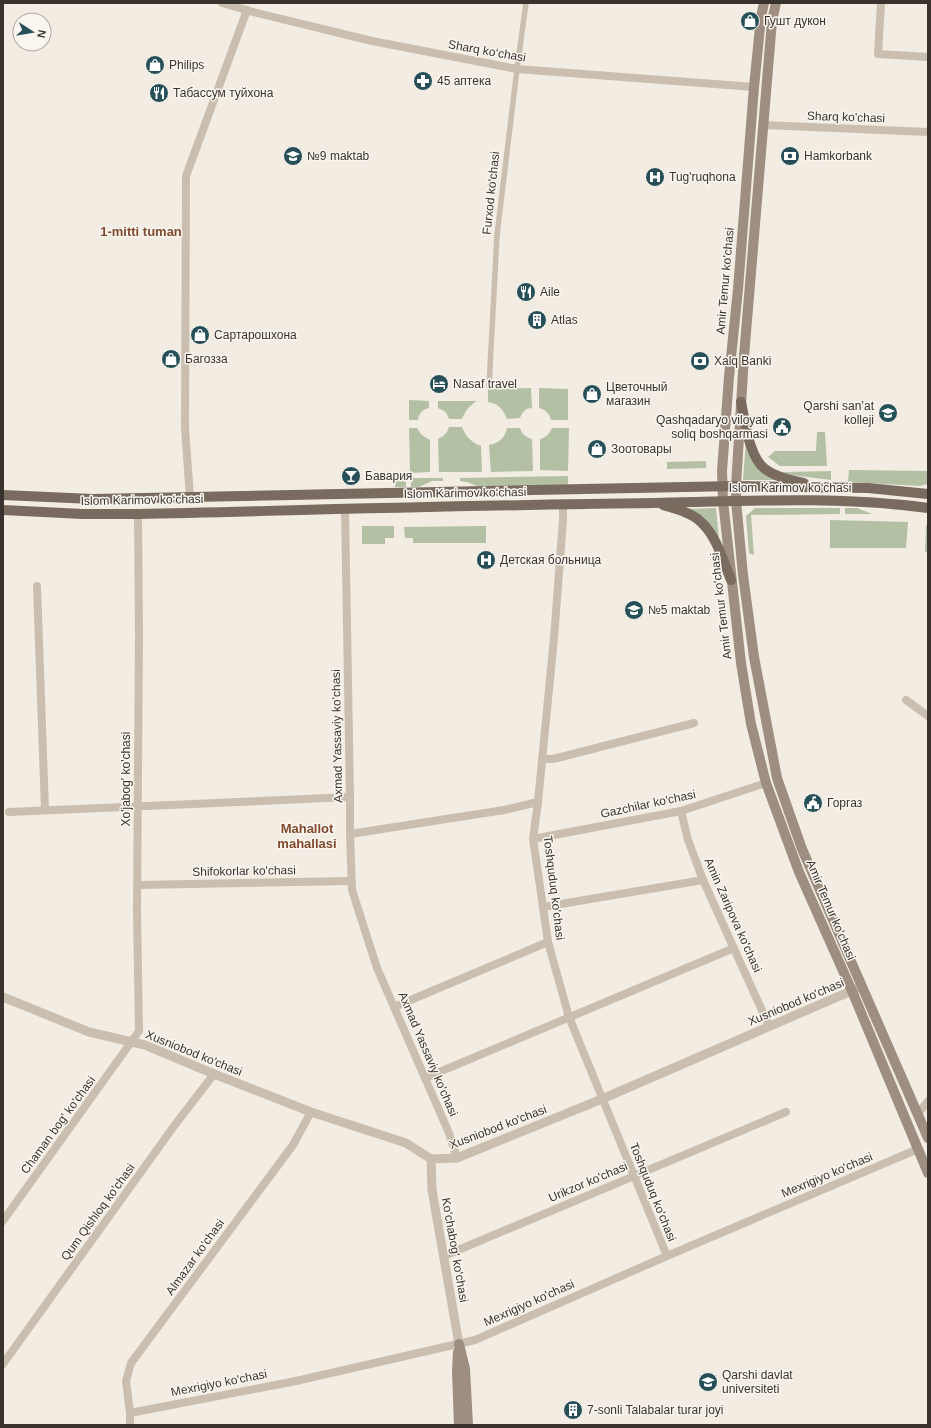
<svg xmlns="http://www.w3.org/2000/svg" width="931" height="1428" viewBox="0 0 931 1428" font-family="Helvetica,sans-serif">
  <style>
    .green { fill: #b4c0a4 }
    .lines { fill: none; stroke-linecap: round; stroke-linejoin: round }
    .pedestrian { stroke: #c9beaf; stroke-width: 5.5 }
    .minor { stroke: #c9beaf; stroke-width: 8 }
    .tertiary { stroke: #c9beaf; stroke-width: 9 }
    .secondary { stroke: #9d8e81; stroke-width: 10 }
    .primary { stroke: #796b5f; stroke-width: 10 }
    .labels { text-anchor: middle; stroke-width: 3; stroke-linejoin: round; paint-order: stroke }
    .poi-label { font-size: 12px; fill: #39322d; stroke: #faf6ef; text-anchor: start }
    .street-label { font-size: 12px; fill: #39322d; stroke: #faf6ef }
    .neighbourhood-label { font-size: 13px; font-weight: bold; fill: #81492d; stroke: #faf6ef }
  </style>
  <rect width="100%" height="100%" fill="#f2ece3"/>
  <g class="green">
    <path d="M531 388 532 408C525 408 522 413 520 418L507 419C503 409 499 404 488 402V389Z"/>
    <path d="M539 388 568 389V420H551C549 413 546 410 539 408Z"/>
    <path d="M409 400 429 401V408C422 410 419 413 418 420H409Z"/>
    <path d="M438 401H477C470 405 465 411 462 419H449L446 412 438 408Z"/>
    <path d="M449 427H462C466 437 471 442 481 446L482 472H439L438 439C444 436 447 433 449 427Z"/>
    <path d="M409 428H417C420 434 424 437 430 440V472L410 473Z"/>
    <path d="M507 428H520C522 434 525 437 532 439L533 471 491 472 489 445C499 443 505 438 507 428Z"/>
    <path d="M552 428H569L568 471 540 470V439C547 437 549 434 552 428Z"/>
    <polygon points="817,432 825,432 827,466 780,466 768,457 775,451 816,451"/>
    <polygon points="746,440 749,453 781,480 743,480"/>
    <polygon points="706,461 706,468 667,469 667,462"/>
    <polygon points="849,470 928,471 928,484 920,486 848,482"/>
    <polygon points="831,471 831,480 791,475 782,472"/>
    <polygon points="568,476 568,485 477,486 467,482 460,481 460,478"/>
    <polygon points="395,478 406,479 406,487 395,487"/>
    <polygon points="411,478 443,478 443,481 432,481 419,487 411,487"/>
    <path d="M716 508 719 540C709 523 704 516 685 509Z"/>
    <polygon points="755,508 840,508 840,514 751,515 754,555 749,553 746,516"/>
    <polygon points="845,508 857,508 872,514 845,514"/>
    <polygon points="830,520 908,522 906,548 830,548"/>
    <polygon points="926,525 928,528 928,552 925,552"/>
    <polygon points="362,526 394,526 394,538 385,538 385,544 362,544"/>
    <polygon points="486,526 486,543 413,543 413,538 405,538 404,527"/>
  </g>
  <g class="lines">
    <polyline class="pedestrian" points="489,386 497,235 517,69 526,3"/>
    <g class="minor">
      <polyline points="222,3 253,12 372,41 517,69 754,87"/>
      <polyline points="881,3 878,54 928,57"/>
      <polyline points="763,125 928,132"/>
      <polyline points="190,497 185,428 186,176 247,10"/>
      <polyline points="563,503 563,520 554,638 538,802 533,839 543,907 548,942 569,1017 667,1256"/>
      <polyline points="345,509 350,797 350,834 352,890 377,968 449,1133 457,1158"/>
      <polyline points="37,586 45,810"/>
      <polyline points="906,700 928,716"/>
      <polyline points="542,759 553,759 694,723"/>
      <polyline points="681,811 688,840 703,880 769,1026"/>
      <polyline points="9,812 350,797"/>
      <polyline points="350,834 504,810 538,802"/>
      <polyline points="533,839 681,811 766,783"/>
      <polyline points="138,885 351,881"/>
      <polyline points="543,907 703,880"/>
      <polyline points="394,1007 548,942"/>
      <polyline points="425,1078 734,948"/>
      <polyline points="918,1114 928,1101"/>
      <polyline points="3,1221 139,1031 137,911 139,635 138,514"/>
      <polyline points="444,1256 786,1112"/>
      <polyline points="3,1364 174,1126 214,1074"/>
      <polyline points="130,1413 296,1381 475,1340 667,1256 918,1149"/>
      <polyline points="130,1425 130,1413 126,1381 131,1363 293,1145 311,1112"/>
    </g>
    <g class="tertiary">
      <polyline points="3,997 89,1032 145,1045 214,1074 311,1112 406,1143 431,1159 457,1158 602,1099 858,988"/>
      <polyline points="431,1159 432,1190 459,1344"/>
    </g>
    <g class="secondary">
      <polyline points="764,3 761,17 754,87 738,289 729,377 722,471 723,501 741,663 751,724 766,783 799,872 852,991 928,1173"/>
      <polyline points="776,3 772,21 744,356 736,486 736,501 743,575 754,657 777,778 802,849 928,1138"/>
      <polyline points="459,1344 465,1369 468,1425"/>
      <polyline points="458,1352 457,1371 459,1425"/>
    </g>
    <g class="primary">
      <path d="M741 402C745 421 749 457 765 469 776 477 791 480 804 483"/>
      <polyline points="3,495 93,499 736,486 868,488 928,494"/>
      <path d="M663 505C676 509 693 513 702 523 717 537 723 561 731 580"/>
      <path d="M3 510 83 514H138C310 510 482 505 654 503 745 501 838 496 928 508"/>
    </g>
  </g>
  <defs>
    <symbol id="shop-disc" viewBox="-11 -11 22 22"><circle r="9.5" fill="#264f57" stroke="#faf6ef"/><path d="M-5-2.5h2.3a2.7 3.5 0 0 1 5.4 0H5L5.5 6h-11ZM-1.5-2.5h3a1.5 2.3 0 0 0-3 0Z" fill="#fff"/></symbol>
    <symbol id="pharmacy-disc" viewBox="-11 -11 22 22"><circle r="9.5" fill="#264f57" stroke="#faf6ef"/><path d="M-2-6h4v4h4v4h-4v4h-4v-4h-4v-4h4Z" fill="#fff"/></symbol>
    <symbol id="restaurant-disc" viewBox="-11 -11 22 22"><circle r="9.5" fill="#264f57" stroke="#faf6ef"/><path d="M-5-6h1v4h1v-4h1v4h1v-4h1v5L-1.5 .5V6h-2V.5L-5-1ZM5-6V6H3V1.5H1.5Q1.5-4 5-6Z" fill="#fff"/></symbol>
    <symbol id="school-disc" viewBox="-11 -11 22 22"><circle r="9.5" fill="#264f57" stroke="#faf6ef"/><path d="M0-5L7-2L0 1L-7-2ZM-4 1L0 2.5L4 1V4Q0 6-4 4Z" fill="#fff"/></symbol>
    <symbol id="bank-disc" viewBox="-11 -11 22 22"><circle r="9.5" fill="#264f57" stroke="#faf6ef"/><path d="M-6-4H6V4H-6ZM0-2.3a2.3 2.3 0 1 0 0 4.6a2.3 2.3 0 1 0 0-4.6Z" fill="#fff"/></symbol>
    <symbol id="hospital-disc" viewBox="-11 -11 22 22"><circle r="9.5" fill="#264f57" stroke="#faf6ef"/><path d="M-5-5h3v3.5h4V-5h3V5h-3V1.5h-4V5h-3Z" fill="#fff"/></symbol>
    <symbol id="building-disc" viewBox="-11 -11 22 22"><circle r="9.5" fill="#264f57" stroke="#faf6ef"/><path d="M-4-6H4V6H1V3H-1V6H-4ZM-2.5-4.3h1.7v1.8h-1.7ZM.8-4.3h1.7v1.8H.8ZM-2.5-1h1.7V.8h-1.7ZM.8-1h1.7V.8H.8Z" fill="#fff"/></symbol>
    <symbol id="hotel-disc" viewBox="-11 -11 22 22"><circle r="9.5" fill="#264f57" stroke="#faf6ef"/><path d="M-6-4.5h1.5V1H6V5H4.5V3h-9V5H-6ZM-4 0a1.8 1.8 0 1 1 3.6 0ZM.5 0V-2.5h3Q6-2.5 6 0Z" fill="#fff"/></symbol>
    <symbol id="university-disc" viewBox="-11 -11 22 22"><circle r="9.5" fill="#264f57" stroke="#faf6ef"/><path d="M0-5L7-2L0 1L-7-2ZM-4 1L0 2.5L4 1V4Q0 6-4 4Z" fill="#fff"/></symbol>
    <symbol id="civic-disc" viewBox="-11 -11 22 22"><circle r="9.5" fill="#264f57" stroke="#faf6ef"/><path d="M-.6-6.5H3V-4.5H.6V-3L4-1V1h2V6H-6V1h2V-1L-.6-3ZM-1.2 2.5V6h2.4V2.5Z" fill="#fff"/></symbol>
    <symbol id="bar-disc" viewBox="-11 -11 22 22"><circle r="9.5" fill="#264f57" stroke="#faf6ef"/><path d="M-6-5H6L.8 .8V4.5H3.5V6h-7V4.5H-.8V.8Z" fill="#fff"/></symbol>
  </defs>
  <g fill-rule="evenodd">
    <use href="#shop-disc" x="739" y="10" width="22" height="22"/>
    <use href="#shop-disc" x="144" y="54" width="22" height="22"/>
    <use href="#pharmacy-disc" x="412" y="70" width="22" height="22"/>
    <use href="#restaurant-disc" x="148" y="82" width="22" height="22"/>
    <use href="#school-disc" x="282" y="145" width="22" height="22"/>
    <use href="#bank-disc" x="779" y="145" width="22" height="22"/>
    <use href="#hospital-disc" x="644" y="166" width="22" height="22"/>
    <use href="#restaurant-disc" x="515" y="281" width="22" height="22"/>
    <use href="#building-disc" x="526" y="309" width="22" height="22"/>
    <use href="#shop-disc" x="189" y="324" width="22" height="22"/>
    <use href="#shop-disc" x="160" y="348" width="22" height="22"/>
    <use href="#bank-disc" x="689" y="350" width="22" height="22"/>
    <use href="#hotel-disc" x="428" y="373" width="22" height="22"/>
    <use href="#shop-disc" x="581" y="383" width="22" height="22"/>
    <use href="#university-disc" x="877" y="402" width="22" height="22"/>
    <use href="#civic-disc" x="771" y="416" width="22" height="22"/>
    <use href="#shop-disc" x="586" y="438" width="22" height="22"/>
    <use href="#bar-disc" x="340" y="465" width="22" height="22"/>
    <use href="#hospital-disc" x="475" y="549" width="22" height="22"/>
    <use href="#school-disc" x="623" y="599" width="22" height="22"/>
    <use href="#civic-disc" x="802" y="792" width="22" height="22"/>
    <use href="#university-disc" x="697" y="1371" width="22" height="22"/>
    <use href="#building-disc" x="562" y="1399" width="22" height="22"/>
  </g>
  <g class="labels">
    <g class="poi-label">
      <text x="764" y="25">Гушт дукон</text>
      <text x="169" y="69">Philips</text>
      <text x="437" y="85">45 аптека</text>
      <text x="173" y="97">Табассум туйхона</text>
      <text x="307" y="160">№9 maktab</text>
      <text x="804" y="160">Hamkorbank</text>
      <text x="669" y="181">Tug'ruqhona</text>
      <text x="540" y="296">Aile</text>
      <text x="551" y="324">Atlas</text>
      <text x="214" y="339">Сартарошхона</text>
      <text x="185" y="363">Багозза</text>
      <text x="714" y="365">Xalq Banki</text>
      <text x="453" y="388">Nasaf travel</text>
      <text x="606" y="391">Цветочный<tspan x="606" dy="14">магазин</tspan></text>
      <text x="874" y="410" text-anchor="end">Qarshi san’at<tspan x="874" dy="14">kolleji</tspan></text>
      <text x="768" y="424" text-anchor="end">Qashqadaryo viloyati<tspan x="768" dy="14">soliq boshqarmasi</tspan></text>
      <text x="611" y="453">Зоотовары</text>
      <text x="365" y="480">Бавария</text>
      <text x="500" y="564">Детская больница</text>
      <text x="648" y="614">№5 maktab</text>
      <text x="827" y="807">Горгаз</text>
      <text x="722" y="1379">Qarshi davlat<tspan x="722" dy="14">universiteti</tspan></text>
      <text x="587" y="1414">7-sonli Talabalar turar joyi</text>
    </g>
    <g class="street-label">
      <text transform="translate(487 51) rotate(10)" y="4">Sharq ko‘chasi</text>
      <text transform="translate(846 117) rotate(2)" y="4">Sharq ko'chasi</text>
      <text transform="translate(491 193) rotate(-84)" y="4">Furxod ko'chasi</text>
      <text transform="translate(725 281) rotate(-85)" y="4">Amir Temur ko'chasi</text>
      <text x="790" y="492">Islom Karimov ko‘chasi</text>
      <text transform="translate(465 493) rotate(-1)" y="4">Islom Karimov ko‘chasi</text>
      <text transform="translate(142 500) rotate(-1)" y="4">Islom Karimov ko‘chasi</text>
      <text transform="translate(721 606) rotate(-97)" y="4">Amir Temur ko'chasi</text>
      <text transform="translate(337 736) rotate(-91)" y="4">Axmad Yassaviy ko'chasi</text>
      <text transform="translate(126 779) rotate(-90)" y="4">Xo'jabog' ko'chasi</text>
      <text transform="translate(648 804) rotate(-12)" y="4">Gazchilar ko'chasi</text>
      <text transform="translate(244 871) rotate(-1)" y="4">Shifokorlar ko'chasi</text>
      <text transform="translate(554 888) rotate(83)" y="4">Toshquduq ko'chasi</text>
      <text transform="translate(831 910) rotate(67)" y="4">Amir Temur ko'chasi</text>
      <text transform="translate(733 915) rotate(66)" y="4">Amin Zaripova ko'chasi</text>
      <text transform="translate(796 1002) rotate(-23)" y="4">Xusniobod ko'chasi</text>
      <text transform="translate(194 1053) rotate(22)" y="4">Xusniobod ko'chasi</text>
      <text transform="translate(428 1054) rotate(67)" y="4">Axmad Yassaviy ko'chasi</text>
      <text transform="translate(58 1125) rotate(-54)" y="4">Chaman bog' ko'chasi</text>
      <text transform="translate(498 1127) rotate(-21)" y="4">Xusniobod ko'chasi</text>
      <text transform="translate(827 1175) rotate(-23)" y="4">Mexrigiyo ko'chasi</text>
      <text transform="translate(588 1182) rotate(-23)" y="4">Urikzor ko'chasi</text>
      <text transform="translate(653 1192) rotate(68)" y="4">Toshquduq ko'chasi</text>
      <text transform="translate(98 1212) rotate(-54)" y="4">Qum Qishloq ko'chasi</text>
      <text transform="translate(455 1250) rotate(80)" y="4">Ko‘chabog‘ ko‘chasi</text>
      <text transform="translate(195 1257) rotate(-54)" y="4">Almazar ko'chasi</text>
      <text transform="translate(529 1303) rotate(-24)" y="4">Mexrigiyo ko'chasi</text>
      <text transform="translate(219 1383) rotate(-11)" y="4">Mexrigiyo ko'chasi</text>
    </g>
    <g class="neighbourhood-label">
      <text x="141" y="236">1-mitti tuman</text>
      <text x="307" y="833">Mahallot<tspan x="307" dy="15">mahallasi</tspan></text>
    </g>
  </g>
  <rect width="931" height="1428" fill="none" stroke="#39322d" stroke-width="8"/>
  <g transform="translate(32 32) rotate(102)"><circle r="19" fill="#faf6ef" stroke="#ada8a1"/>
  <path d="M0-3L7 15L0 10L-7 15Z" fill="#264f57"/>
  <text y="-6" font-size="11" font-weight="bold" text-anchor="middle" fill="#39322d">N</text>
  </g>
</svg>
